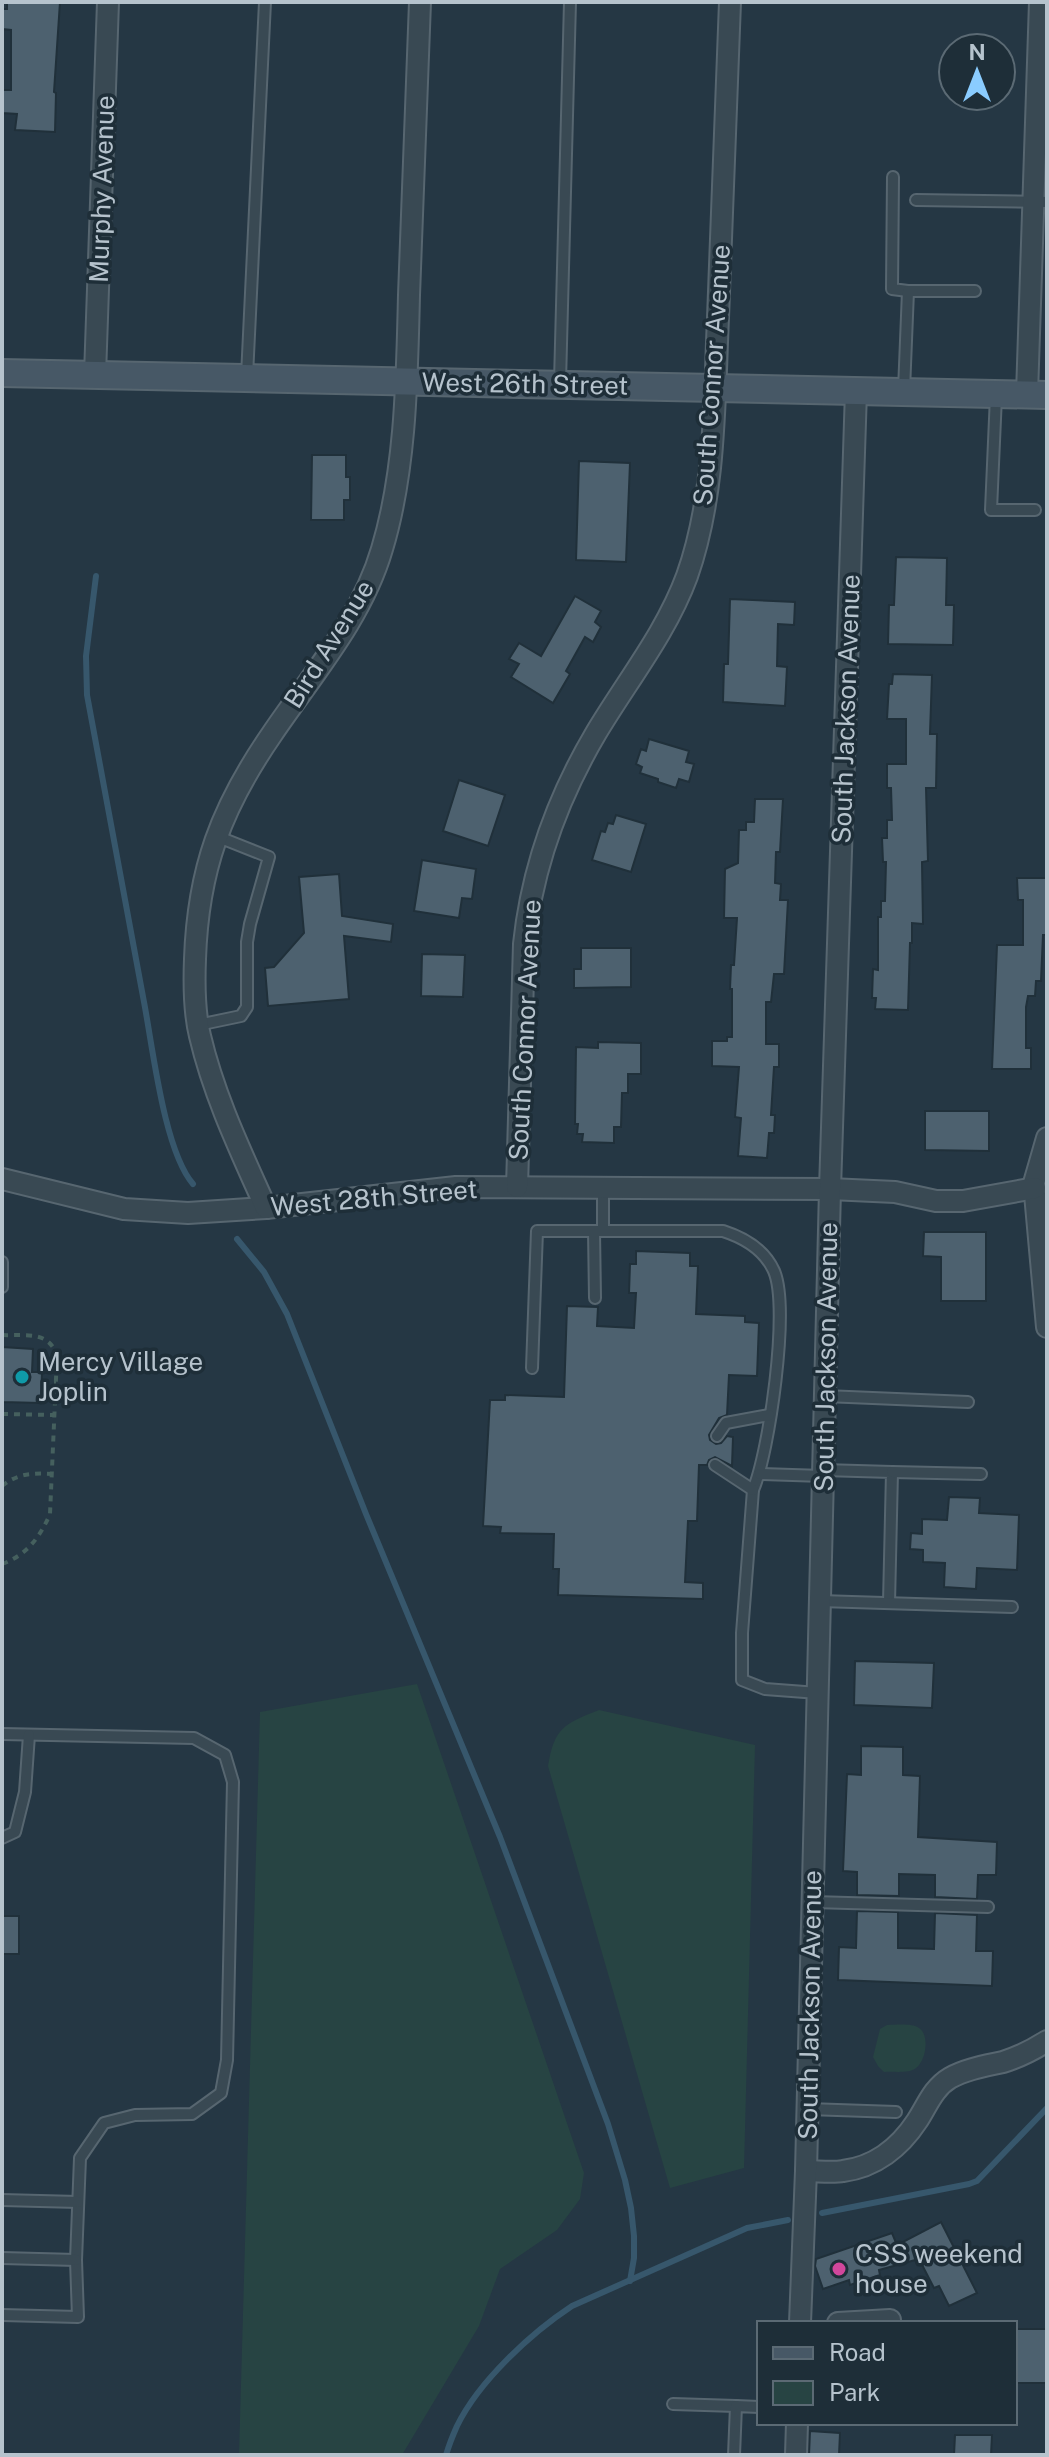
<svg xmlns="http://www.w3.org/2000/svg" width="1049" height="2457" viewBox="0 0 1049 2457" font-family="'Public Sans',sans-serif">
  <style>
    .green { fill: #274443 }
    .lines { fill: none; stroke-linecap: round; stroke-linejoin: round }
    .stream { stroke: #37576c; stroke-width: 6 }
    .building { fill: #4d616f; stroke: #20303a; stroke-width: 2 }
    .lane-casing { stroke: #576670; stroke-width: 14 }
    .street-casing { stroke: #576670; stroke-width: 24 }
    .secondary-casing { stroke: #576670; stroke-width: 30 }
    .path { stroke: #45605e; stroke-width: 4; stroke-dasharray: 6 6; stroke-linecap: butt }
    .lane { stroke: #394953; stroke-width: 10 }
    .street { stroke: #394953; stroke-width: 20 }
    .secondary { stroke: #475866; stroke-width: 26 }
    .culture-dot { fill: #0f9aa8; stroke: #1e2e38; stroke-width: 3 }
    .hotel-dot { fill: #d1479c; stroke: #1e2e38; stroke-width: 3 }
    .labels { text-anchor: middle; stroke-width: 7; stroke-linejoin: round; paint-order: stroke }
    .street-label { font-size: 26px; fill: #b6c3cd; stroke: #1e2e38 }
    .poi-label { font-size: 26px; fill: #b6c3cd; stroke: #1e2e38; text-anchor: start }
  </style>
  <rect width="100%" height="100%" fill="#253744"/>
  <g class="green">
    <polygon points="417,1684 584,2173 580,2199 557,2230 500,2269 479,2326 402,2455 239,2455 260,1712"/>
    <path d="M599 1710 755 1745 744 2168 670 2188 548 1766C554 1728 564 1724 599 1710Z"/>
    <path d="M887 2025C896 2025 912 2023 919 2028 930 2035 926 2061 916 2068 909 2074 893 2071 884 2072L878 2066 873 2057 880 2029Z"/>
  </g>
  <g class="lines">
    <g class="stream">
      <path d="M96 576 86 656 87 695C106 798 125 900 144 1002 153 1049 164 1150 193 1184"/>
      <polyline points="237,1239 264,1272 287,1314 366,1514 500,1837 608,2124 625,2180 631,2208 634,2236 634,2258 630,2281"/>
      <polyline points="822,2213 969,2184 977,2181 1047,2108"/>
      <path d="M446 2455C449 2445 453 2435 457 2426 479 2381 531 2333 572 2306L747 2228 788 2220"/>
    </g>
  </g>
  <g class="building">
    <polygon points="7,2 60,2 54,92 56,93 55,132 15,130 17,114 2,113 2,90 11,90 11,30 2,29 2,9 7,9"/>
    <polygon points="312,455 346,455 346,477 350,477 350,500 344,500 344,520 311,520"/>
    <polygon points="579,461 630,463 626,562 576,560"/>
    <polygon points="896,557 947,558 946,605 954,605 953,645 888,644 889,605 894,605"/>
    <polygon points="575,596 601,611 595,622 601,627 593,642 585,637 566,671 570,674 553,703 511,677 519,664 509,659 519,643 541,656"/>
    <polygon points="730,599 795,602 794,625 778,624 777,666 787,667 785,706 723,702 724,664 728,664"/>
    <polygon points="893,674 932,675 930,734 937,734 936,788 926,788 928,861 922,862 923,924 912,923 912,943 910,943 908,1010 875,1009 876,998 872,998 873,969 878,970 878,917 881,917 881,901 885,901 886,862 883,862 882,838 887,838 887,820 892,820 891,788 887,788 887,764 906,764 906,719 887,719 889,684 892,684"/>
    <polygon points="649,739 689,751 686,762 694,764 689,782 679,779 676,788 658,782 658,779 640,773 642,767 636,764 641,749 646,751"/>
    <polygon points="459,780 505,795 488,846 443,831"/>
    <polygon points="755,799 783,799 780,852 776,852 775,883 781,884 780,900 788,900 784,974 774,974 771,1002 766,1002 766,1044 779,1044 779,1067 774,1067 771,1115 775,1115 774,1133 769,1133 767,1158 738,1156 741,1118 735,1117 739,1067 712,1066 712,1041 727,1041 727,1037 732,1037 732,989 730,989 731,965 734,965 737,918 724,918 725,869 738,863 739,830 746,830 746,822 754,822"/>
    <polygon points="616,815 646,824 631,872 592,860 601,831 605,832 608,823 613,824"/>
    <polygon points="422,860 476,869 472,899 462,898 459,918 414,911"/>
    <polygon points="339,874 342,916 393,924 391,942 344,936 349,999 268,1006 265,968 274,967 304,933 299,877"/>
    <polygon points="1017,878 1047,878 1047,935 1043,935 1041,981 1036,981 1035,996 1028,996 1026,1007 1026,1048 1031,1048 1031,1069 992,1069 997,945 1023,945 1023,900 1018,900"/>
    <polygon points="581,948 631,948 631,987 574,988 574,969 581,969"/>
    <polygon points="422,954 465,955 463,997 421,996"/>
    <polygon points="598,1042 641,1043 641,1074 628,1074 628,1093 622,1093 621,1127 614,1127 614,1143 582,1142 583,1134 577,1134 578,1124 575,1124 576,1047 598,1048"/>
    <polygon points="925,1111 989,1111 989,1151 925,1150"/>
    <polygon points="924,1232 986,1232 986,1301 941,1301 941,1257 923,1256"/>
    <polygon points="636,1251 690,1253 690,1266 698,1266 696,1314 745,1316 745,1322 759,1323 757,1376 729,1375 727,1415 719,1418 709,1435 710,1440 716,1444 721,1443 727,1436 733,1437 732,1466 715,1457 709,1460 707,1465 699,1465 697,1521 688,1521 685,1582 703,1583 703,1599 558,1595 559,1569 553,1569 554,1534 500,1533 501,1527 483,1526 490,1400 505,1400 505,1395 564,1397 567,1306 598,1307 597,1326 634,1328 636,1293 629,1293 630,1264 636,1264"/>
    <polygon points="2,1347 33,1349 32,1372 42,1372 41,1403 2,1402"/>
    <polygon points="949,1497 980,1498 979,1513 1019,1515 1017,1570 977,1568 976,1589 944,1587 945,1563 923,1562 923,1550 910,1549 911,1533 922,1534 922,1519 947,1520"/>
    <polygon points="855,1661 934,1663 932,1708 854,1705"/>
    <polygon points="861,1746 903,1747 903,1775 920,1776 918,1837 997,1842 996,1875 978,1875 977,1899 935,1897 935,1875 899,1874 899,1896 857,1895 857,1872 843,1871 847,1774 861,1775"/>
    <polygon points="857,1911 898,1912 898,1948 934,1949 935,1913 977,1915 976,1951 993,1951 992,1986 838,1980 839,1947 856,1948"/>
    <rect x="2" y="1916" width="17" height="38"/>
    <polygon points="941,2222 977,2293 949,2306 939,2286 934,2288 919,2259 879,2270 880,2275 850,2285 849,2280 823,2289 815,2266 816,2259 892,2233 897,2245"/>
    <rect x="1015" y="2329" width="32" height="54"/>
    <polygon points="810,2431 840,2433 839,2455 809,2455"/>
    <polygon points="955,2435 992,2435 991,2455 954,2455"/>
  </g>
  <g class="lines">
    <defs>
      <g id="lane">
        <polyline points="893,177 892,289 908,291"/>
        <polyline points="916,200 1047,202"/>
        <polyline points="247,376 265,2"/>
        <polyline points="560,382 570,2"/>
        <polyline points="904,390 908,291 975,291"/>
        <polyline points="996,396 991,510 1035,510"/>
        <polyline points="198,1025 241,1016 247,1007 247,942 250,924 269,857 216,836"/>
        <polyline points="603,1187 603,1231"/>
        <polyline points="594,1231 595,1298"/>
        <polyline points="2,1262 2,1287"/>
        <path d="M532 1368 537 1231H723C745 1238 764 1249 774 1271 790 1308 769 1453 753 1490L742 1633V1680L765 1689 818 1693"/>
        <polyline points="825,1396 968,1402"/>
        <polyline points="717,1436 726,1423 769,1415"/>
        <polyline points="715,1465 753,1490"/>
        <polyline points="823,1470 892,1472 889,1603"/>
        <polyline points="892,1472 981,1474"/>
        <polyline points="760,1474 823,1476"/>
        <polyline points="820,1601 1012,1607"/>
        <polyline points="2,1734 194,1738 225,1755 233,1782 227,2060 221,2093 192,2114 135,2115 104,2123 80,2158 76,2260 78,2317 2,2315"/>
        <polyline points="2,1838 15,1832 25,1792 29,1735"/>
        <polyline points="813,1902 988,1907"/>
        <polyline points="808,2109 896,2112"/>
        <polyline points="2,2200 78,2202"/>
        <polyline points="2,2258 76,2260"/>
        <polyline points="673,2404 736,2406"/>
        <polyline points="734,2455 736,2406 759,2407"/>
      </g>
      <g id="street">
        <polyline points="95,375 108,2"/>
        <polyline points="1027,394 1040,2"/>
        <polyline points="1047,1138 1034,1183 1047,1327"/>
        <polyline points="2,1179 124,1209 188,1213 266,1208 456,1187 830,1189 895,1192 936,1201 963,1201 1035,1188"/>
        <path d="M517 1187 524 944C532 868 557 799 596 733 627 681 666 633 687 576 716 494 714 403 718 318 722 212 726 107 730 2"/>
        <path d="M266 1208C241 1152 214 1096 200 1036 194 1012 194 984 195 959 198 869 221 808 272 734 312 675 362 618 382 549 406 470 407 377 409 295 413 198 416 100 420 2"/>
        <path d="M806 2171C818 2171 832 2173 843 2171 875 2167 900 2147 917 2121 927 2106 933 2088 950 2078 966 2069 985 2066 1003 2062 1019 2057 1033 2050 1047 2041"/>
        <polyline points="800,2323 806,2171 830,1189 856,391"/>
        <polyline points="838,2323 890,2320"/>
        <polyline points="796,2455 797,2423"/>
      </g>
      <polyline id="secondary" points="2,373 1047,395"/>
    </defs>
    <use href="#lane" class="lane-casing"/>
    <use href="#street" class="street-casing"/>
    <use href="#secondary" class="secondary-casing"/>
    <g class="path">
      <path d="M2 1335C25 1336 49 1330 57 1356L50 1514C40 1537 27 1555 2 1564"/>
      <polyline points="42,1383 56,1383"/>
      <polyline points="2,1414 55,1415"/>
      <path d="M2 1486C18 1473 33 1473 53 1474"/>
    </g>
    <use href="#lane" class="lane"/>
    <use href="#street" class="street"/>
    <use href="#secondary" class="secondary"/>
  </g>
  <circle class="culture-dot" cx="22" cy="1377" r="8"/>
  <circle class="hotel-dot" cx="839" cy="2269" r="8"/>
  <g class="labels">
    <g class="street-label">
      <text transform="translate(102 189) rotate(-88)" y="9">Murphy Avenue</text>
      <text transform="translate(712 375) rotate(-86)" y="9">South Connor Avenue</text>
      <text transform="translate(525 384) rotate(1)" y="9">West 26th Street</text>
      <text transform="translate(329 644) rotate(-58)" y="9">Bird Avenue</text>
      <text transform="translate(846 709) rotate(-88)" y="9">South Jackson Avenue</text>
      <text transform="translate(525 1030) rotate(-87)" y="9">South Connor Avenue</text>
      <text transform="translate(374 1198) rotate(-5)" y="9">West 28th Street</text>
      <text transform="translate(826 1357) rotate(-89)" y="9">South Jackson Avenue</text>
      <text transform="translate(810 2005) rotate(-89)" y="9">South Jackson Avenue</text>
    </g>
    <g class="poi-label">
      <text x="38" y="1371">Mercy Village<tspan x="38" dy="30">Joplin</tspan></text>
      <text x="855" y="2263">CSS weekend<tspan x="855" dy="30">house</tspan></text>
    </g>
  </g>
  <rect width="1049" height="2457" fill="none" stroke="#b6c3cd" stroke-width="8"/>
  <rect x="757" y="2321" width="260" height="104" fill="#1e2e38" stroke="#5b6a74" stroke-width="2"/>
  <rect x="773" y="2347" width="40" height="12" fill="#475866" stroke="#5b6a74" stroke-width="2"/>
  <text x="829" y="2361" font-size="24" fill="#b6c3cd">Road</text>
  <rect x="773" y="2381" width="40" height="24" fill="#274443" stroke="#5b6a74" stroke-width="2"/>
  <text x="829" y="2401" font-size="24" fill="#b6c3cd">Park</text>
  <g transform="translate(977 72)"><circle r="38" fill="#1e2e38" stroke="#5b6a74" stroke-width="2"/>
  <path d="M0-6L14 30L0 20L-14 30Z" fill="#8accff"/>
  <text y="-12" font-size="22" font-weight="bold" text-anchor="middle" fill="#b6c3cd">N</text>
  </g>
</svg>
